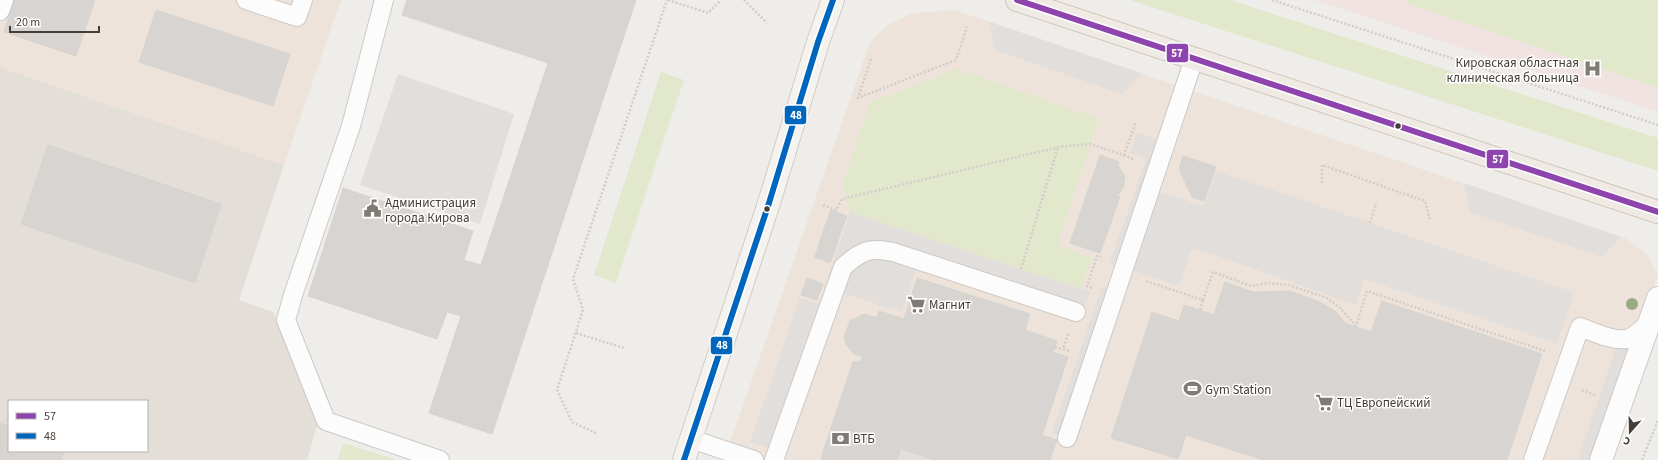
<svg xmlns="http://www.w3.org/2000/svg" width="1658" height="460" viewBox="0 0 1658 460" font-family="'Source Sans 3',sans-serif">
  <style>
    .residential { fill: #e3ded7; fill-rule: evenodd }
    .commercial { fill: #eee3da }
    .medical { fill: #f1e3e2 }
    .green { fill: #e1e8cb }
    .parking { fill: #e1dedb }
    .building { fill: #d7d4d1; stroke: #d7d4d0 }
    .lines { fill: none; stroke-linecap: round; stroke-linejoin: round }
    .lane-casing { stroke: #ccc9c6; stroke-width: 20 }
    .street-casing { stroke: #ccc9c6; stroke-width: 24 }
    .secondary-casing { stroke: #d1cbc4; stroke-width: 24 }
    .primary-casing { stroke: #d0c5b8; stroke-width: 24 }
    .path { stroke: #d0cdcb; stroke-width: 2.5; stroke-dasharray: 2 2; stroke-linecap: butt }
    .lane { stroke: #fdfcfc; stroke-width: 18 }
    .street { stroke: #fdfcfc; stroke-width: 22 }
    .secondary { stroke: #f5f3ef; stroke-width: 22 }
    .primary { stroke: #f0eae4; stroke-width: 22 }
    .bus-1-casing { stroke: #fff; stroke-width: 9 }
    .bus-2-casing { stroke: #fff; stroke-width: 9 }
    .bus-1 { stroke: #8e44ad; stroke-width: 6 }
    .bus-2 { stroke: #0065bd; stroke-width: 6 }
    .tree { fill: #99a983 }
    .bus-dot { fill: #453d36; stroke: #fff; stroke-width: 1.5 }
    .labels { text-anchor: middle; stroke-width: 3; stroke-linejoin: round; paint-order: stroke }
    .poi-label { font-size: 13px; fill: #453d36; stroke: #fff; text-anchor: start }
    .line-badge { stroke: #fff; stroke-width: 1.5 }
    .badge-label { font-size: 11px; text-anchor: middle; font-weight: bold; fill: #fff }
  </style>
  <rect width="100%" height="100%" fill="#efedea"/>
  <path class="residential" d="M0 67 284 165 239 300 273 312 319 419 307 460H0ZM9 401H147V451H9Z"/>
  <g class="commercial">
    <polygon points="0,0 341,0 284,165 0,67"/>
    <polygon points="955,10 1627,239 1647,255 1658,276 1592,460 722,460 735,428 870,42 889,24 913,13"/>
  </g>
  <polygon class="medical" points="1314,0 1658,0 1658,112 1348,11"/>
  <g class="green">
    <polygon points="1130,0 1230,0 1658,138 1658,171"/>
    <polygon points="1408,0 1658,0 1658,88 1408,4"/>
    <polygon points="957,69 1099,119 1057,246 1092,258 1081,289 850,212 843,184 870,103"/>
    <polygon points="661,72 684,80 616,283 594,275"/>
    <polygon points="343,443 397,460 338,460"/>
  </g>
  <g class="parking">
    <polygon points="990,22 1141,73 1122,94 995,50"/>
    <polygon points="398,74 514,114 480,224 360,185"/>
    <polygon points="1137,132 1165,143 1150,189 1204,206 1216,171 1574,292 1557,344 1364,279 1356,305 1198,249 1190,252 1179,286 1110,263 1146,159 1130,153"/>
    <polygon points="1464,183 1621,237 1602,257 1470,212"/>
    <polygon points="850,212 1090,292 1082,314 919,261 902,312 835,291 777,451 750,442 800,298 819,304"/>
    <polygon points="1102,286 1116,291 1067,438 1052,433"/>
    <polygon points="1641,345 1601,460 1578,460 1616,347"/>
    <polygon points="901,449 935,460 897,460"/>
  </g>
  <g class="building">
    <polygon points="14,0 95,0 76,56 4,32"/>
    <polygon points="407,0 636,0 492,434 429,413 461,316 447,312 437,339 308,296 343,188 473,231 464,260 481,265 548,63 402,15"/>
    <polygon points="156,10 290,54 273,106 139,62"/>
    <polygon points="48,145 221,204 195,283 21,224"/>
    <polygon points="1100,155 1119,162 1118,166 1125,176 1123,188 1117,196 1120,197 1100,253 1070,243"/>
    <polygon points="1183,156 1216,167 1204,201 1192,197 1179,169"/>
    <polygon points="831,210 847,216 841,231 825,226"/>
    <polygon points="825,226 841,231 836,247 820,241"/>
    <polygon points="820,241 836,247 830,263 815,257"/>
    <polygon points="807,278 823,284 817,300 801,295"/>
    <polygon points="917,278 1030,314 1025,330 1057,341 1053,352 1068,357 1042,435 1057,440 1050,460 935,460 901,449 897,460 823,460 821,458 853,362 860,361 863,357 853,353 846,344 844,337 850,321 864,314 877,318 879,311 904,319"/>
    <polygon points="1225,282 1253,292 1290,291 1320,302 1335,311 1345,323 1371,332 1382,301 1542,354 1507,460 1263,460 1186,435 1178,459 1111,438 1152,312 1179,321 1184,305 1214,315"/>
    <polygon points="0,423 9,426 9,451 65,451 61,460 0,460"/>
  </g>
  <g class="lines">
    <defs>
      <g id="lane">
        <polyline points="246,0 297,17 303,0"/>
        <polyline points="384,0 351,126 293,295 286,320 326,421 440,460"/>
        <polyline points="0,11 4,0"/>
        <polyline points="1067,438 1194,59"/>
        <polyline points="691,439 754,460"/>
        <path d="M774 460 843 267C861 251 869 247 893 252L1076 312"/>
        <path d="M1533 460 1580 327C1594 332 1612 341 1627 339 1635 337 1643 328 1650 322"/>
      </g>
      <polyline id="street" points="1601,460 1658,298"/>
      <polyline id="secondary" points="684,460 769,203 818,42 833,0"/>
      <polyline id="primary" points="1017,0 1658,212"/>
    </defs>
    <use href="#lane" class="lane-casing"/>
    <use href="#street" class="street-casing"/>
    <use href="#secondary" class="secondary-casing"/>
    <use href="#primary" class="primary-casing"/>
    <g class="path">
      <polyline points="668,0 708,13 721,0"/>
      <polyline points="744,0 767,23"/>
      <polyline points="1272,0 1658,125"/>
      <polyline points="871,59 858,98 956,60 967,27"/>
      <polyline points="1124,155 1135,160"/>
      <polyline points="1322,183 1322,165 1425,201 1430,221"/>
      <polyline points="823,205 836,210 842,199 1059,147 1090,144 1124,155 1136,122"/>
      <polyline points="1370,223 1376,203"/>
      <polyline points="1021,269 1058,147"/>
      <polyline points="1146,281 1203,300 1213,272 1251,286 1268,283 1289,285 1327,298 1340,308 1356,326 1367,291 1545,351"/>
      <polyline points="1092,288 1087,286 1097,256 1101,257"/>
      <polyline points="1200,310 1203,300"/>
      <polyline points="576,333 624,348"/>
      <polyline points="1068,334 1063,349 1070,351"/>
      <polyline points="1055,347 1063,349"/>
      <polyline points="1582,390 1595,395"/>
      <polyline points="596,433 572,422 557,390 583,310 573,279 667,0"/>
      <polyline points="1642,460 1658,420"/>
    </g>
    <use href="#lane" class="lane"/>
    <use href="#street" class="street"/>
    <use href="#secondary" class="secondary"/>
    <use href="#primary" class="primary"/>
    <defs>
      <polyline id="bus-1" points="1017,0 1658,212"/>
      <polyline id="bus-2" points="684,460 769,203 818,42 833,0"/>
    </defs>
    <use href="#bus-1" class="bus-1-casing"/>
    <use href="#bus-2" class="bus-2-casing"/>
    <use href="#bus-1" class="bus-1"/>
    <use href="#bus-2" class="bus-2"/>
  </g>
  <circle class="tree" cx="1632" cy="304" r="6"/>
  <defs>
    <symbol id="hospital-bare" viewBox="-9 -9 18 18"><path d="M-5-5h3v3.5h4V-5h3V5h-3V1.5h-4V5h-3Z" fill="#807b75" stroke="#fff" stroke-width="2.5" paint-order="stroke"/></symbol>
    <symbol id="civic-bare" viewBox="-9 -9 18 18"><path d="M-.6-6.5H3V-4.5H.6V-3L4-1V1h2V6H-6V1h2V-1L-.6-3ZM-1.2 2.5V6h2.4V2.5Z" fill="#807b75" stroke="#fff" stroke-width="2.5" paint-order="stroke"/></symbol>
    <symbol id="supermarket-bare" viewBox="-9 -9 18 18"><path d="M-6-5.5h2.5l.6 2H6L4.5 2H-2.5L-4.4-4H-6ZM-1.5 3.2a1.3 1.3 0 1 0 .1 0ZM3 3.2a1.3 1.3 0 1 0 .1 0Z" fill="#807b75" stroke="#fff" stroke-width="2.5" paint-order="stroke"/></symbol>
    <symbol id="stadium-bare" viewBox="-9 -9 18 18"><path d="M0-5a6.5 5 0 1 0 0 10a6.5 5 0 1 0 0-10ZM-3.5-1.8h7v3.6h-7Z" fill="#807b75" stroke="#fff" stroke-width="2.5" paint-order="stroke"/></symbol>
    <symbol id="bank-bare" viewBox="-9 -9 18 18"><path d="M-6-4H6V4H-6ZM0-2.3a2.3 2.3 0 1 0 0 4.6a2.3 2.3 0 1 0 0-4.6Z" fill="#807b75" stroke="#fff" stroke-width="2.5" paint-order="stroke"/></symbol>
  </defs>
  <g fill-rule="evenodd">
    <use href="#hospital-bare" x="1580" y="56" width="25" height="25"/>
    <use href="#civic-bare" x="360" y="196" width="25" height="25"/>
    <use href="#supermarket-bare" x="904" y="292" width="25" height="25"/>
    <use href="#stadium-bare" x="1180" y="376" width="25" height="25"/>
    <use href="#supermarket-bare" x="1312" y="390" width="25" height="25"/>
    <use href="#bank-bare" x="828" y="426" width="25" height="25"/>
  </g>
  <g class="bus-dot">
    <circle cx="1398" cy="126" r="3.5"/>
    <circle cx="767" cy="209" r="3.5"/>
  </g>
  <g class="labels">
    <g class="poi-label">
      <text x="1579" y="67" text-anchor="end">Кировская областная<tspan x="1579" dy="15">клиническая больница</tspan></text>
      <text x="385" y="207">Администрация<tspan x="385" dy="15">города Кирова</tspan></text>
      <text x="929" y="309">Магнит</text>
      <text x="1205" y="394">Gym Station</text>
      <text x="1337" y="407">ТЦ Европейский</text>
      <text x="853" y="443">ВТБ</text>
    </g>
  </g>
  <g class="line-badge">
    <rect x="1166" y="43" width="23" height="20" rx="4" fill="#8e44ad"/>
    <rect x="784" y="105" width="23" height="20" rx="4" fill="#0065bd"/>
    <rect x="1486" y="149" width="23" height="20" rx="4" fill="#8e44ad"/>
    <rect x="710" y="336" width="23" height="19" rx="4" fill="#0065bd"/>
  </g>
  <g class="badge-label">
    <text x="1177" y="57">57</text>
    <text x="796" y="119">48</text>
    <text x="1498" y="163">57</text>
    <text x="722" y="349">48</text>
  </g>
  <rect x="8" y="400" width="140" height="52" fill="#ffffff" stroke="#b5b1af"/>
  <rect x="16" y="413" width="20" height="6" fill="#8e44ad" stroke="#b5b1af"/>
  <text x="44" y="420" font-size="12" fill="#453d36">57</text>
  <rect x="16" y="433" width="20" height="6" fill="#0065bd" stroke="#b5b1af"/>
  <text x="44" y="440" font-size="12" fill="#453d36">48</text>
  <g transform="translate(1630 432) rotate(200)" stroke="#ffffff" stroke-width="3" paint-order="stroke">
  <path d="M0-3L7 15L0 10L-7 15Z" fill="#453d36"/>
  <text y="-6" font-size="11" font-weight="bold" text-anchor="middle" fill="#453d36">С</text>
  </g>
  <path d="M10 26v6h89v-6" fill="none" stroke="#453d36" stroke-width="2"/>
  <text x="16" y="26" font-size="12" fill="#453d36" stroke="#ffffff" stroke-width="3" paint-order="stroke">20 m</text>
</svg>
